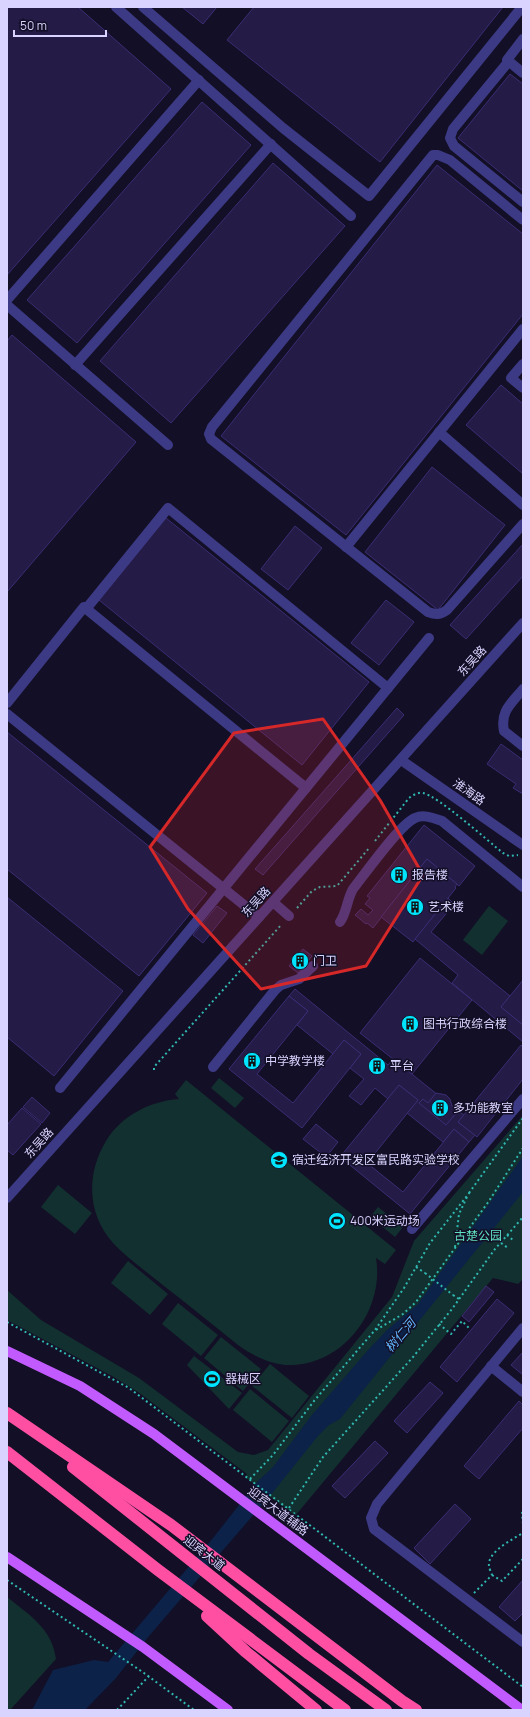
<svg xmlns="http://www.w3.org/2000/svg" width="530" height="1717" viewBox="0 0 530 1717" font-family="Manrope,'Noto Sans SC',sans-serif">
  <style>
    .green { fill: #12302f }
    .water { fill: #0c2248 }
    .building { fill: #241b47; stroke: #3b2d73 }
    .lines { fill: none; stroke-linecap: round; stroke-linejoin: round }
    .path { stroke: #2fb8b0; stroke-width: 2; stroke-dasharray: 2 3; stroke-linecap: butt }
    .minor { stroke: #3d3a85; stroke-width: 10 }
    .major { stroke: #c25bff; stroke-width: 10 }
    .highway { stroke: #ff4fa3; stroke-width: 12 }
    .path-bridge { stroke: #2fb8b0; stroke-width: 2; stroke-dasharray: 2 3; stroke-linecap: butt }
    .marked { fill: #d62828; fill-opacity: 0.2; stroke: #d62828; stroke-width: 3; stroke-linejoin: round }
    .labels { text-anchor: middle; stroke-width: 3; stroke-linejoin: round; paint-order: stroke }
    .street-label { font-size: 12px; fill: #d9d4ff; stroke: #130f26 }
    .poi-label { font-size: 12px; fill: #d9d4ff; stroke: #130f26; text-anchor: start }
    .park-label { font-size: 12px; fill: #5fe0c0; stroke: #130f26 }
    .water-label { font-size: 13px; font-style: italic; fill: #62b6ff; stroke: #130f26 }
  </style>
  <rect width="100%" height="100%" fill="#130f26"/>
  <g class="green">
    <polygon points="489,906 508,921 482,955 463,940"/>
    <polygon points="219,1078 244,1098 235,1108 211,1088"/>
    <path d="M186 1080 396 1250 385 1264 376 1258C385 1311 342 1368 285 1365 267 1363 252 1355 238 1345 213 1325 189 1305 164 1286 147 1272 128 1259 113 1243 87 1214 86 1174 106 1141 121 1116 150 1101 179 1099L175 1094Z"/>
    <polygon points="523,1115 523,1279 518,1284 493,1278 295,1516 245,1477 247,1474 138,1392 112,1376 7,1320 7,1290 41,1320 139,1378 238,1452 254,1455 268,1450 392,1297 414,1241"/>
    <polygon points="58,1185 92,1213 75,1234 41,1207"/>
    <polygon points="378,1207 403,1227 395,1237 370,1217"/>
    <polygon points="128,1261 168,1294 150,1315 111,1283"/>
    <polygon points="178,1303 218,1335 201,1356 162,1324"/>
    <polygon points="221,1337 261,1369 243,1391 204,1358"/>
    <polygon points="194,1356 242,1393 229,1409 187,1365"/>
    <polygon points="270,1364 309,1396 292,1418 252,1386"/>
    <polygon points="250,1389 289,1421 272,1442 233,1410"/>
    <path d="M7 1597C29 1615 52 1628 56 1659L10 1710H7Z"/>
  </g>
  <polygon class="water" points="523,1156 523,1192 340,1419 329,1425 318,1436 274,1491 149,1636 116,1678 85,1710 32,1710 53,1670 94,1660 108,1662 213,1538 258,1481 273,1467 311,1416 369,1349 388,1329 418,1304"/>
  <g class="building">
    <polygon points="7,7 78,7 171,89 7,275"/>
    <polygon points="182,7 217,7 203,24"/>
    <polygon points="254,7 503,7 380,162 227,40"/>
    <polygon points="510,74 523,84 523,191 458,138"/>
    <polygon points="202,102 251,145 77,343 27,300"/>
    <polygon points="273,163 345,226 171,423 100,361"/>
    <polygon points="437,165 523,234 523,314 346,535 221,436"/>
    <polygon points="12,335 136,442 7,592 7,341"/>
    <polygon points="501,385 523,404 523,474 466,425"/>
    <polygon points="432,467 505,525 438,610 365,552"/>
    <polygon points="166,518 369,682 302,765 99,600"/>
    <polygon points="295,526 322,548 288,590 261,569"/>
    <polygon points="523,544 523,576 466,639 450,625"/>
    <polygon points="386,600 414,622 379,665 351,643"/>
    <polygon points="397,708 404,715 263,875 255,869"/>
    <polygon points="7,732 207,893 139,976 7,869"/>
    <polygon points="501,744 523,760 523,794 513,788 516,784 487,764"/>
    <polygon points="424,825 475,866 459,886 427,859 373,928 367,923 366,924 355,915 361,909 368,915 373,910 365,904 370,898 367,896"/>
    <polygon points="427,859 457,884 455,887 456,888 413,942 381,917"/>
    <polygon points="7,897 123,991 54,1076 7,1037"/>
    <polygon points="448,898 454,904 431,932 510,996 501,1007 523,1025 523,1042 452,983 458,975 415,939"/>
    <polygon points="217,906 227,913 203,943 193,935"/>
    <polygon points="303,949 312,956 298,973 289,966"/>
    <polygon points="420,958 472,1000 412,1074 360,1033"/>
    <polygon points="523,980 523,1025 501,1007"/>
    <polygon points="295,989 388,1065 393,1059 438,1095 441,1094 448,1097 452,1106 464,1115 458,1122 475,1135 469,1142 454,1129 443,1142 407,1113 418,1100 399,1085 388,1099 375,1088 361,1105 349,1096 364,1079 350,1068 361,1054 344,1040 333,1054 297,1025 308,1011 289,996"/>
    <polygon points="289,996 308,1011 257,1074 293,1103 344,1040 361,1054 302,1128 229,1069"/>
    <polygon points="521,1045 523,1047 523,1079 477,1137 458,1122"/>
    <polygon points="399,1085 418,1100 367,1163 403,1192 454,1129 469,1142 410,1214 340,1157"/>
    <polygon points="436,1093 446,1095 450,1099 452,1106 458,1111 446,1125 419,1103 423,1099 428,1103"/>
    <polygon points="32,1097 50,1113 42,1123 23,1107"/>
    <polygon points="22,1108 41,1124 13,1155 7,1150 7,1125"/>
    <polygon points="316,1124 338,1142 326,1157 303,1139"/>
    <polygon points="486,1286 494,1292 469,1322 462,1316"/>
    <polygon points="497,1299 514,1313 457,1382 440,1367"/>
    <polygon points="523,1352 523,1375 511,1365"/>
    <polygon points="430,1382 443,1393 407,1433 394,1421"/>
    <polygon points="519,1401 523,1405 523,1428 479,1479 464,1466"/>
    <polygon points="375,1441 388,1453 345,1498 332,1486"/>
    <polygon points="455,1504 471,1519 430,1564 414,1548"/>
    <polygon points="523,1580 523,1613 515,1621 499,1607"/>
  </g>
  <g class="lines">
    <g class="path">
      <path d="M375 841 409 798C413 795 418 792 423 793 438 796 488 841 503 853L509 856 518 855"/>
      <polyline points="297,908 312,891 320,887 337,886 370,847"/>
      <polyline points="154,1070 154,1067 282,924"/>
      <polyline points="469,1193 523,1118"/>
      <polyline points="507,1235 514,1241"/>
      <polyline points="501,1243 508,1248"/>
      <polyline points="455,1247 459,1214 467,1197"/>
      <polyline points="416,1267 425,1273"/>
      <polyline points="453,1295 459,1299"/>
      <polyline points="7,1322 129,1388 523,1687"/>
      <polyline points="439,1324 451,1334 462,1321 469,1328"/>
      <polyline points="376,1330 403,1314 416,1302 489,1201 523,1148"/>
      <polyline points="250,1479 273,1455 314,1401 375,1330 404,1288 430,1243 470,1192"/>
      <polyline points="289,1508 323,1457 413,1357 452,1309 495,1249 523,1217"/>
      <polyline points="523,1512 522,1513 523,1524"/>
      <polyline points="492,1575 502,1581 523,1559"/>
      <polyline points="7,1580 144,1673 194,1710"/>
      <path d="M474 1593 492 1575C491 1572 489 1568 489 1566 487 1552 513 1539 523 1533"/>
      <polyline points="117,1710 149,1676"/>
    </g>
    <g class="minor">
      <polyline points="116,7 351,216"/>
      <polyline points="143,7 283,128 369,196 522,7"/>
      <polyline points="523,39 507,60 523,73"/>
      <polyline points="509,61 453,129 450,138 454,146 523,202"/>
      <path d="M523 220 450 160 438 155H433L212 427 209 434 211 439 428 612C436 615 440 615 447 610L523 524"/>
      <polyline points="7,300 199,80"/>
      <polyline points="7,305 168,445"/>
      <polyline points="523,364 511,378 523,388"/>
      <polyline points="75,365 271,144"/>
      <polyline points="439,432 523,505"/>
      <polyline points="346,547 523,329"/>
      <polyline points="86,609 168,508 388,688"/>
      <path d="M523 689C511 704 500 711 504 731L523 746"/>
      <polyline points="7,703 84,607 306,788"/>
      <polyline points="7,714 259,917"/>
      <polyline points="401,760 523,845"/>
      <polyline points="273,902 289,916"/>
      <path d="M340 922C347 912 347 899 353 889 365 874 400 824 415 818 424 814 433 818 442 821L523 887"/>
      <polyline points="213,1067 275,990 281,985 299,979 313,966"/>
      <polyline points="60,1088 429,638"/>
      <polyline points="7,1198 523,623"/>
      <polyline points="412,1229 523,1099"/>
      <polyline points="523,1328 377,1504 371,1518 374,1529 523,1642"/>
      <polyline points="491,1366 523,1392"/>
    </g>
    <g class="major">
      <polyline points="7,1351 80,1386 154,1434 522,1710"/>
      <polyline points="7,1557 143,1647 228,1710"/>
    </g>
    <g class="highway">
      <polyline points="7,1413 171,1525 402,1701 416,1710"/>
      <polyline points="7,1452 158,1570 345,1710"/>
      <polyline points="73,1467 309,1654 386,1710"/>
      <polyline points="207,1616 246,1652 316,1710"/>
    </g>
    <polyline class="path-bridge" points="425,1273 453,1295"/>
  </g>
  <path class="marked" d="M323 719 380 800 423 875 366 966 261 989 188 909 150 847 234 733Z"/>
  <defs>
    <symbol id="building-disc" viewBox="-11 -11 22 22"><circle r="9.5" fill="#00e5ff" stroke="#130f26"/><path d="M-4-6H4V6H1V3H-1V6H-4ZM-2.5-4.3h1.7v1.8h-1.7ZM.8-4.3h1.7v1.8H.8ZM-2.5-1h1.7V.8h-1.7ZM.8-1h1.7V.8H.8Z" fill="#111"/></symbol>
    <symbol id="school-disc" viewBox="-11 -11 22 22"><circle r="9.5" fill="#00e5ff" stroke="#130f26"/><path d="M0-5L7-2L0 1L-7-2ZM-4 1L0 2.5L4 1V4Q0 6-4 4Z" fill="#111"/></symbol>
    <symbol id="stadium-disc" viewBox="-11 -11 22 22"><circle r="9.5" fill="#00e5ff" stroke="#130f26"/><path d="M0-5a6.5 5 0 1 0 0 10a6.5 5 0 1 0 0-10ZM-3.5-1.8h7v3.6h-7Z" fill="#111"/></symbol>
  </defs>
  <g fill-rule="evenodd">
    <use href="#building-disc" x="389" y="865" width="20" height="20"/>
    <use href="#building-disc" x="405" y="897" width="20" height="20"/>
    <use href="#building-disc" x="290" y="951" width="20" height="20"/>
    <use href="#building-disc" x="400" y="1014" width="20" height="20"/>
    <use href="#building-disc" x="242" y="1051" width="20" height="20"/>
    <use href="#building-disc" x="367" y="1056" width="20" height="20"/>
    <use href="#building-disc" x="430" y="1098" width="20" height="20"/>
    <use href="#school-disc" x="269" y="1150" width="20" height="20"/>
    <use href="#stadium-disc" x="327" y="1211" width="20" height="20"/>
    <use href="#stadium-disc" x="202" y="1369" width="20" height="20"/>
  </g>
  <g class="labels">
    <g class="street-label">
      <text transform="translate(472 661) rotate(-48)" y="4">东吴路</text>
      <text transform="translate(469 792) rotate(35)" y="4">淮海路</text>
      <text transform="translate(256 902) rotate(-48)" y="4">东吴路</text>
      <text transform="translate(39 1143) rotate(-48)" y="4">东吴路</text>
      <text transform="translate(278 1511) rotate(37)" y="4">迎宾大道辅路</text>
      <text transform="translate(204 1553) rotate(38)" y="4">迎宾大道</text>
    </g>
    <g class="poi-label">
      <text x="412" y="879">报告楼</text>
      <text x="428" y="911">艺术楼</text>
      <text x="313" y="965">门卫</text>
      <text x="423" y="1028">图书行政综合楼</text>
      <text x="265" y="1065">中学教学楼</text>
      <text x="390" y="1070">平台</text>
      <text x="453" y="1112">多功能教室</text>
      <text x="292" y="1164">宿迁经济开发区富民路实验学校</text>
      <text x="350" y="1225">400米运动场</text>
      <text x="225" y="1383">器械区</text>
    </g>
    <g class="park-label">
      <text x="478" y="1240">古楚公园</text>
    </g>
    <g class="water-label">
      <text transform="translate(400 1335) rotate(-49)" y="5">树仁河</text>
    </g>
  </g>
  <rect width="530" height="1717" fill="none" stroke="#d9d4ff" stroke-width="16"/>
  <path d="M14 30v6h92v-6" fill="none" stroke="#d9d4ff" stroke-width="2"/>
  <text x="20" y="30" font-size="12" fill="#d9d4ff" stroke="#130f26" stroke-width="3" paint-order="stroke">50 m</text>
</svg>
